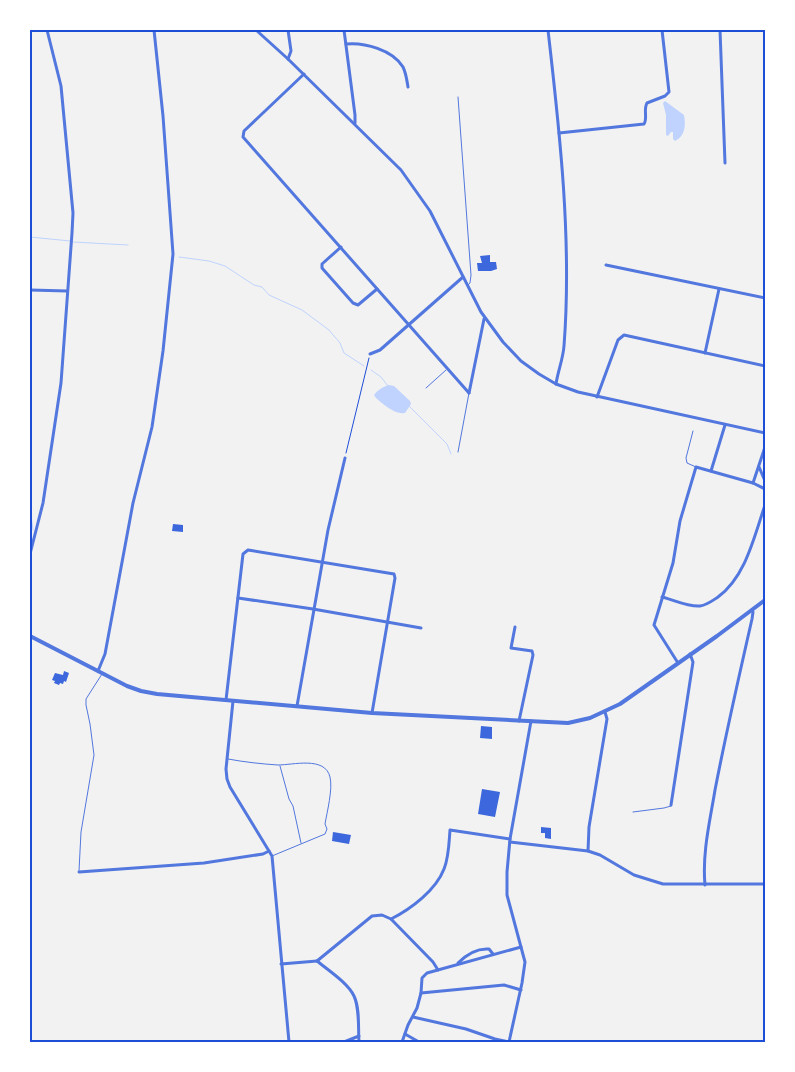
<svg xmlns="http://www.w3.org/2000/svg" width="795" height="1072" viewBox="0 0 795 1072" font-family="Roboto,sans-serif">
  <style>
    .water { fill: #bfd3fe }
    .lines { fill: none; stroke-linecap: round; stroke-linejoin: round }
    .stream { stroke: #bfd3fe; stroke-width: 1 }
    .building { fill: #3d67dc }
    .path { stroke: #1d4ed8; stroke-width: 1 }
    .service { stroke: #5277de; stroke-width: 1 }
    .minor { stroke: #5277de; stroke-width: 3 }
    .tertiary { stroke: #5277de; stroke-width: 4 }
    .neatline { fill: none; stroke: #1d4ed8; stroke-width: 2 }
  </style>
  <rect width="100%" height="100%" fill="#f2f2f2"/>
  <g class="water">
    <path d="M665 101 684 115C686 126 685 136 675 141L673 139V132H671L668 136 666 135V115L663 103Z"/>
    <path d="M389 385 394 386 410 401 411 404 405 413C395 415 383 404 376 398L374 395C378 390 382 387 389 385Z"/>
  </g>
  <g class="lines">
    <g class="stream">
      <polyline points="30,237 70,241"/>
      <polyline points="73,242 128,245"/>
      <polyline points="179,257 209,261 225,266 254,285 262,287 269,295 302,310 329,330 340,343 344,353 364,366"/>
      <polyline points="371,370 381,377 388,386"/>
      <polyline points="409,406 447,444 451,454"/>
      <polyline points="30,507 33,530"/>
    </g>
  </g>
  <g class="building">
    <polygon points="490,255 490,262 496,262 497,269 491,271 478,271 477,263 482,263 480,256"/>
    <polygon points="173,524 183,525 183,532 172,531"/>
    <polygon points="64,671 69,673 66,682 64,681 63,684 60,683 59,685 54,683 55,681 52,680 55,673 63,675"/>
    <polygon points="481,726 492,727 492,739 480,738"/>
    <polygon points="482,789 500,792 495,817 478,814"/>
    <polygon points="541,827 551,828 551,839 545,838 545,833 541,833"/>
    <polygon points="333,832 351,835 349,844 332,841"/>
  </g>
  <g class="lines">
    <polyline class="path" points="346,453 369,358"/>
    <g class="service">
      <polyline points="458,97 471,275 470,283 468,285"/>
      <polyline points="426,388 446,370"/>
      <polyline points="693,431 686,458 687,463 696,467"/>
      <polyline points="458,452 469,393"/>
      <path d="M228 759C244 762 262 764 278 765 293 765 325 756 330 777 333 789 327 812 325 824L327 829 325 834 272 856"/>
      <polyline points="280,766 289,799 293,806 301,843"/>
      <polyline points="633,812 664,808 671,806"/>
      <polyline points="79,871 81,832 94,755 90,724 86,705 86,699 102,674"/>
    </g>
    <g class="minor">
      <polyline points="256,30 288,59 401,170 430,211 481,312 503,342 521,361 539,374 556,384 578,392 765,433"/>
      <polyline points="344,30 355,115 355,123"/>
      <path d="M548 30C560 134 572 242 564 346 563 359 558 371 556 384"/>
      <polyline points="720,30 725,163"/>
      <path d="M346 44C364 42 393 50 403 67 406 73 407 81 408 87"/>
      <polyline points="288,59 291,51 288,30"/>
      <polyline points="304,74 244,131 243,137 469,393"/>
      <path d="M559 133 644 124C648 118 643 110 647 103L665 96 669 92 662 30"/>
      <polyline points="341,247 322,264 322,268 353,303 358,305 377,289"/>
      <polyline points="606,265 765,298"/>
      <polyline points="30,290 67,291"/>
      <polyline points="705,353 719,289"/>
      <polyline points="370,354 380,350 463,277"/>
      <polyline points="469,393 484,319"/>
      <polyline points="597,397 618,340 624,335 765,366"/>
      <polyline points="759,467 765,481"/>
      <polyline points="711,471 725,425"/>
      <polyline points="753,483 765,447"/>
      <polyline points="30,554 43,503 61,383 72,233 73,213 61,86 47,30"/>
      <path d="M662 597C674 600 688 607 700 606 707 605 712 601 718 597 746 576 754 537 765 505"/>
      <polyline points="238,598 313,609 421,628"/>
      <polyline points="515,627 511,648 532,651 533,655 519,721"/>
      <polyline points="678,663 654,625 673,563 680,521 696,467 753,483 765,489"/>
      <polyline points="98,671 105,654 133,503 152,427 163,351 173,254 163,116 154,30"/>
      <polyline points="226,700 243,554 248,550 394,574 395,578 372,713"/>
      <polyline points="233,701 226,769 227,779 230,787 272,856 289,1042"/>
      <polyline points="297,706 328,530 345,458"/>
      <polyline points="671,805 693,662 690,654"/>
      <polyline points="510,842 588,851 600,855 634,875 663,884 765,884"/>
      <polyline points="588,851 589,827 607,719 605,712"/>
      <polyline points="79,872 204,863 263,854 269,851"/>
      <path d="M705 885C702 853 710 821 715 790 726 733 739 676 752 619L753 612 752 610"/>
      <polyline points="391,919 433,962 438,970"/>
      <path d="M317 961 372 916 382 915 391 919C411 909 436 890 444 869 449 857 449 842 450 830L510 839"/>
      <path d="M317 961C328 970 348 983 354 996 360 1009 358 1028 359 1042"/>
      <path d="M458 963C466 955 477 948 489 949L493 954"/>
      <polyline points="281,964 317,961"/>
      <polyline points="421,993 504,985 521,990"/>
      <polyline points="413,1017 466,1029 495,1039 509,1042"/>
      <polyline points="405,1034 419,1042"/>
      <polyline points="344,1042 359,1036"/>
      <polyline points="402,1042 408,1025 417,1008 421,993 422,978 427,973 521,947"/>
      <polyline points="509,1042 522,983 525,962 507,895 507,872 510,839 531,721"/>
    </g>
    <polyline class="tertiary" points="30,636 127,686 141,691 157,694 372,713 568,723 590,718 620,704 717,636 765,600"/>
  </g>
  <rect width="795" height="1072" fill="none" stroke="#ffffff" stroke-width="62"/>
  <rect x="31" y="31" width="733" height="1010" class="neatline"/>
</svg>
